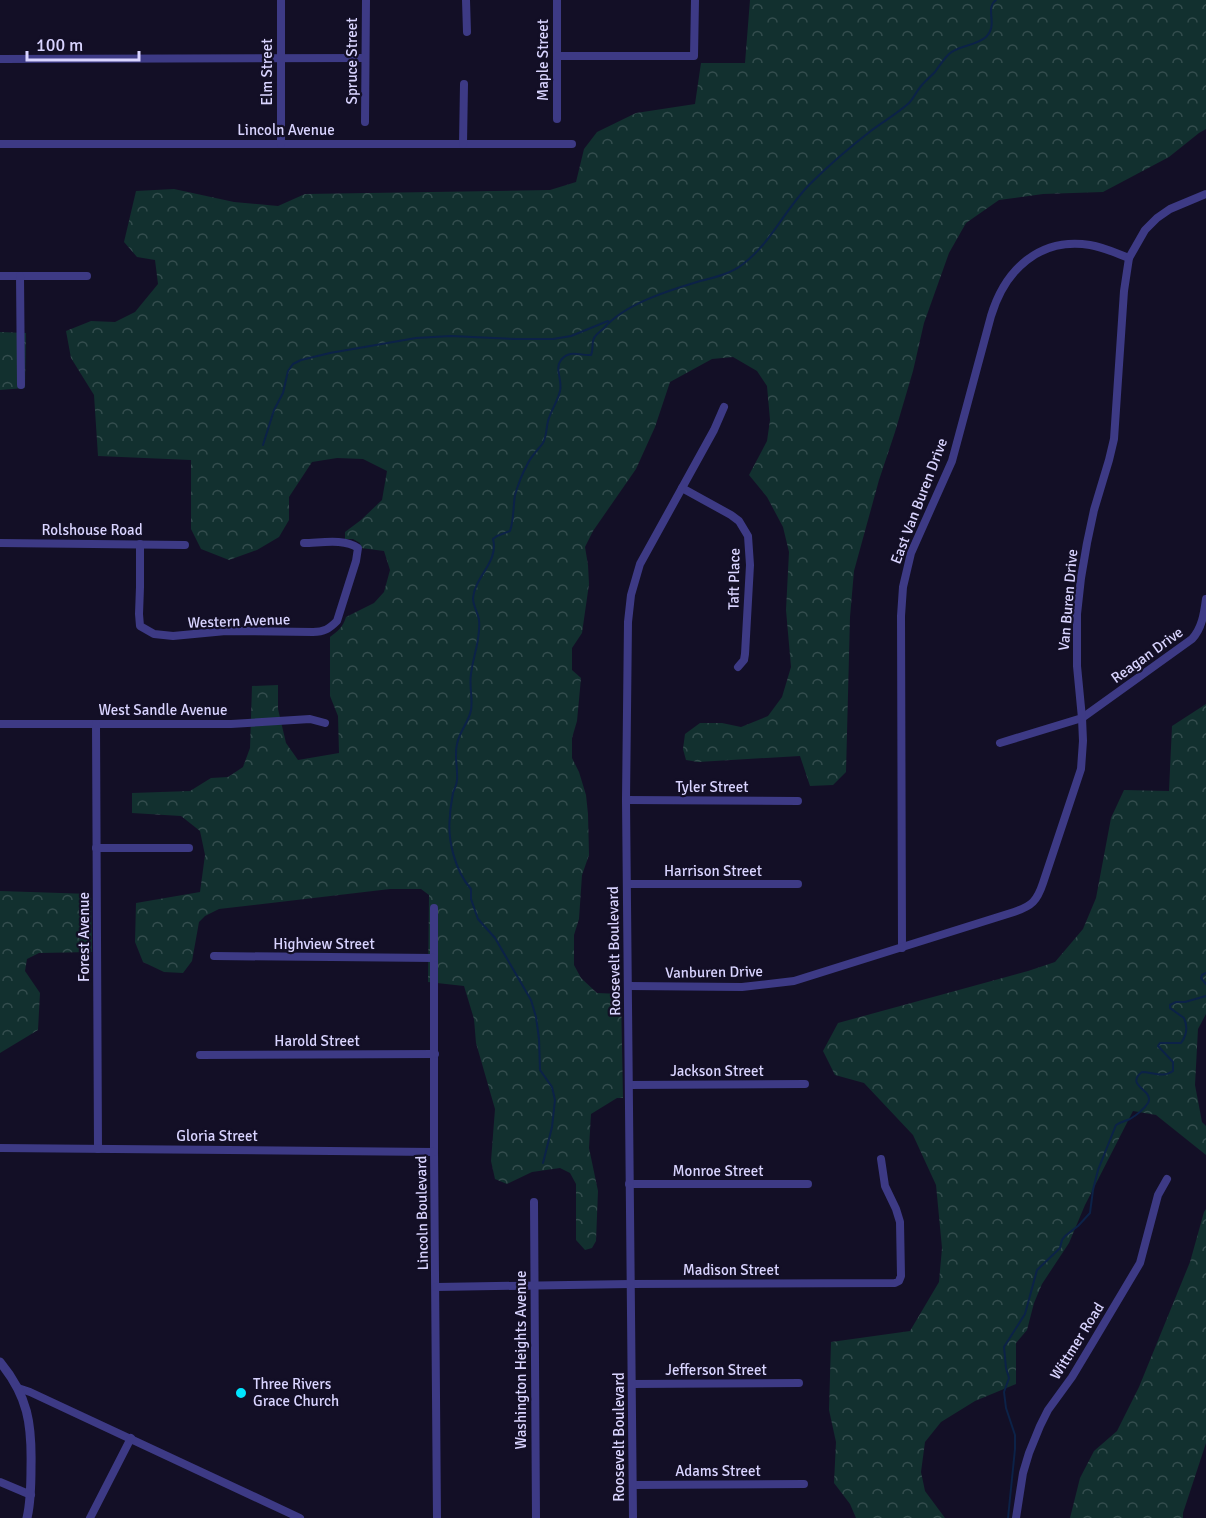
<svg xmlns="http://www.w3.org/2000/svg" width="1206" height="1518" viewBox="0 0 1206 1518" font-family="Signika,sans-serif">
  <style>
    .forest { fill: url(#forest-crowns) }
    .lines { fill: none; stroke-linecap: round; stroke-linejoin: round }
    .stream { stroke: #0c2248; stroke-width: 2 }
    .minor { stroke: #3d3a85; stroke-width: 8 }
    .tertiary { stroke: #3d3a85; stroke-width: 9 }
    .poi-dot { fill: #00e5ff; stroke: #130f26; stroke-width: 2 }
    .labels { text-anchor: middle; stroke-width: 4.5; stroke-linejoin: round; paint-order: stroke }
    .street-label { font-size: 15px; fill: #d9d4ff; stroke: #130f26 }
    .poi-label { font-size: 15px; fill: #d9d4ff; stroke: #130f26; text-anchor: start }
  </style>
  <defs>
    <pattern id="forest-crowns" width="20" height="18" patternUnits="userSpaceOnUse" patternTransform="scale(1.5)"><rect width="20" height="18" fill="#12302f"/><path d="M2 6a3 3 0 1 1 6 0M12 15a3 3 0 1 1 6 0" fill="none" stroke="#344d4e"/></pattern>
  </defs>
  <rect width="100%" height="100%" fill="#130f26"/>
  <g class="forest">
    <path d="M750 0H1206V129L1199 133 1169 157 1103 192 1043 194 999 200 966 223 949 253 924 323 913 371 895 432 879 480 854 571 850 617 846 772 833 785 810 786 800 756 698 762 686 760 683 749 685 734 700 723H722L741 727 768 716 782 697 791 667 786 610 789 552 783 527 767 497 749 475 767 441 770 420 767 386 757 371 733 357 712 359 670 382 655 427 636 469 593 531 585 547 588 565 589 584 582 633 572 648V670L581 678 577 721 572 738V758L579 772 586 795 588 814 589 855 582 875 579 919 574 935V965L581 978 597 993 621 994 623 1098H617L591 1114 589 1148 598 1191 596 1241 592 1248 585 1250 576 1240V1184L570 1173 560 1168 532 1172 507 1184 495 1179 491 1161 495 1109 476 1043 474 1019 464 986 428 982 429 895 421 889H390L219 909 205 916 199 922 192 961 183 973 164 972 143 962 135 942 136 903 200 892 205 855 200 831 181 816 132 813V793L190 791 211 778 228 777 243 767 250 748 252 686 278 685V709L286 743 298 760 339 753 338 716 330 696V637C338 631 343 627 346 617L374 603 384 592 390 570 384 551 361 548 360 543 353 539H345V532L361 520 382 500 387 471 363 459 337 458 312 462 289 497V520L279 537 257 550 229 560 201 549 191 529V460L98 456 94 395 71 358 66 331 91 321 115 322 135 312 158 284 155 260 137 257 124 242 136 191 174 189 234 202 278 206 305 194 550 190 576 182 584 149 597 132 636 113 695 104 701 63H745Z"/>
    <polygon points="0,332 26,333 25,388 0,390"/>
    <polygon points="1206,704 1206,1014 1198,1029 1195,1085 1202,1122 1206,1126 1206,1155 1156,1115 1133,1111 1085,1205 1069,1243 1042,1284 1034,1303 1027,1330 1016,1343 1016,1384 975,1401 941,1422 925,1442 921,1472 925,1491 945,1518 856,1518 850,1504 834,1483 836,1442 829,1410 831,1342 910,1331 939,1282 942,1248 936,1185 913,1135 864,1083 835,1075 823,1051 838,1023 1028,971 1055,962 1083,929 1096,898 1111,818 1124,790 1169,791 1172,726"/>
    <polygon points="0,891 91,894 92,952 39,953 27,959 25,971 40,993 38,1030 0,1053"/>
    <polygon points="1206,1209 1206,1443 1183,1513 1183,1518 1070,1518 1080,1478 1094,1451 1117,1431 1139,1387 1190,1262 1204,1212"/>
  </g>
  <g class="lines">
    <g class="stream">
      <polyline points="263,445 274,410 283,393 288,371 293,364 301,360 330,353 416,338 451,336 516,339 553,339 571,336 608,321"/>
      <polyline points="1206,973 1202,975 1201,978 1206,984"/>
      <path d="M543 1163 552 1127 555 1100 552 1087 540 1070 539 1039 536 1017 531 1000 495 938 478 919 471 899V889C455 871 447 839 450 816 450 809 452 800 453 793 454 789 457 785 457 780 458 768 454 756 457 744 459 732 469 722 471 710 473 698 469 686 471 674 473 656 481 639 479 620 478 613 473 606 473 598 475 576 499 562 493 539L497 536 510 531C514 520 513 507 515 495 518 485 522 474 527 465 531 456 538 450 543 443 547 435 546 429 548 421 551 410 558 401 560 391 563 381 554 369 561 360 570 349 580 356 591 355 594 349 591 344 594 338 596 334 601 331 604 328 625 304 667 291 697 282 712 278 731 274 743 264 771 243 785 209 810 184 829 165 850 147 872 130 884 121 898 113 909 103 914 98 917 90 922 85 926 80 931 76 935 72 939 66 944 59 949 54 959 45 976 46 986 37 999 24 984 9 996 0"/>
      <path d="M1008 1518 1015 1449V1435L1006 1408 1004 1392 1009 1378 1006 1368 1004 1347 1025 1314 1037 1270 1060 1248 1062 1240 1065 1236 1078 1226 1090 1213 1093 1190 1098 1170 1116 1125C1121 1122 1125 1121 1130 1119 1135 1116 1144 1109 1148 1103 1155 1090 1124 1086 1142 1072 1152 1072 1164 1078 1173 1071V1062L1158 1046 1160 1043H1181C1187 1035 1188 1027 1184 1018L1170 1008V1005L1176 1002H1185L1206 996"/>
    </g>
    <g class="minor">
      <polyline points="466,0 467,32"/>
      <polyline points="557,0 557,119"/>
      <polyline points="557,56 694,56 695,0"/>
      <polyline points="0,59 365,58"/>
      <polyline points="365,122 366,0"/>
      <polyline points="0,144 572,144"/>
      <polyline points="281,144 281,0"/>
      <polyline points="463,144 464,84"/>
      <polyline points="0,276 87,276"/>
      <polyline points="20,276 21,385"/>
      <polyline points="682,488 731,515 739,521 748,536 750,565 745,654 744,660 738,667"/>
      <polyline points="0,543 185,545"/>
      <path d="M140 544V587L139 614 140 626 154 634 173 636 226 631 313 632C324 632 329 629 337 621L356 561 358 548C344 538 320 543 304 543"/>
      <polyline points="0,724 231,724 310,719 325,723"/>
      <polyline points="96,724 98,1149"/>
      <path d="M1000 743 1082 718 1192 639C1202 628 1204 614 1206 599"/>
      <polyline points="626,800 798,801"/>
      <polyline points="96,848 189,848"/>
      <polyline points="627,884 798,884"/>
      <polyline points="434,908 434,1152 437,1518"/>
      <path d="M902 948 901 616 903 587 911 553 952 461 991 316C1005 270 1039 237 1090 245 1103 247 1116 253 1129 258"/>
      <polyline points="214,956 434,958"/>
      <path d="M629 986 742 987 794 981 1014 912C1032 906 1037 901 1043 883L1081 769 1083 741 1082 718 1077 666V614L1081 578 1087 543 1094 510 1109 460 1114 439 1124 291 1129 258 1145 230 1157 218 1170 209 1206 194"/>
      <polyline points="200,1055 435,1054"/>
      <polyline points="629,1085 805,1084"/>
      <polyline points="0,1148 434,1152"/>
      <polyline points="629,1184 808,1184"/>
      <polyline points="534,1202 536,1518"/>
      <polyline points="436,1287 630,1284 895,1283 899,1281 901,1276 900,1222 896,1209 885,1186 881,1159"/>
      <polyline points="632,1384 799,1383"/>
      <polyline points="18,1388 30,1392 300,1518"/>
      <polyline points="0,1482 31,1495"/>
      <polyline points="633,1485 804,1484"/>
      <polyline points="90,1518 131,1438"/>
      <polyline points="633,1518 626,800 628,622 631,595 640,564 714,430 724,407"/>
      <polyline points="1016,1518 1023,1473 1029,1453 1040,1426 1048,1410 1072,1377 1093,1342 1140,1263 1158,1195 1167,1179"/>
    </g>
    <path class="tertiary" d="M0 1362C28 1396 32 1424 31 1467 31 1484 31 1501 27 1518"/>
  </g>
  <circle class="poi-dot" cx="241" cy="1393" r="6"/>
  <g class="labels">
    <g class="street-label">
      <text transform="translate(543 60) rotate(-90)" y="5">Maple Street</text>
      <text transform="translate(352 61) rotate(-90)" y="5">Spruce Street</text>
      <text transform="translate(267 72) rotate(-90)" y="5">Elm Street</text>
      <text x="286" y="135">Lincoln Avenue</text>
      <text transform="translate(919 501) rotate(-69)" y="5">East Van Buren Drive</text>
      <text x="92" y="535">Rolshouse Road</text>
      <text transform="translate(734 579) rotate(-89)" y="5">Taft Place</text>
      <text transform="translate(1068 600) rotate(-85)" y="5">Van Buren Drive</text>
      <text transform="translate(239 621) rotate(-2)" y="5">Western Avenue</text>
      <text transform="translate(1147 655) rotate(-36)" y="5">Reagan Drive</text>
      <text x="163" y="715">West Sandle Avenue</text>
      <text x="712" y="792">Tyler Street</text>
      <text x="713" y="876">Harrison Street</text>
      <text transform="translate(84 937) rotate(-90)" y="5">Forest Avenue</text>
      <text x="324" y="949">Highview Street</text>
      <text transform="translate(614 951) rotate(-91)" y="5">Roosevelt Boulevard</text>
      <text transform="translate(714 972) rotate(-1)" y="5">Vanburen Drive</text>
      <text x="317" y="1046">Harold Street</text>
      <text x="717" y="1076">Jackson Street</text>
      <text x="217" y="1141">Gloria Street</text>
      <text x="718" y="1176">Monroe Street</text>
      <text transform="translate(422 1213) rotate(-91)" y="5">Lincoln Boulevard</text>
      <text x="731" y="1275">Madison Street</text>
      <text transform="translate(1077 1341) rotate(-58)" y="5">Wittmer Road</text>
      <text transform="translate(521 1360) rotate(-90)" y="5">Washington Heights Avenue</text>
      <text x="716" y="1375">Jefferson Street</text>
      <text transform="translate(619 1437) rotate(-90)" y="5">Roosevelt Boulevard</text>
      <text x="718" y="1476">Adams Street</text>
    </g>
    <g class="poi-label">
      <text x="253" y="1389">Three Rivers<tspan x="253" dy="17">Grace Church</tspan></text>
    </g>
  </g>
  <path d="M27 51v9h112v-9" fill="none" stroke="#d9d4ff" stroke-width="3"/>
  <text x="36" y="51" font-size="18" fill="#d9d4ff" stroke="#130f26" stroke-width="4.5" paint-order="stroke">100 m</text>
</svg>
